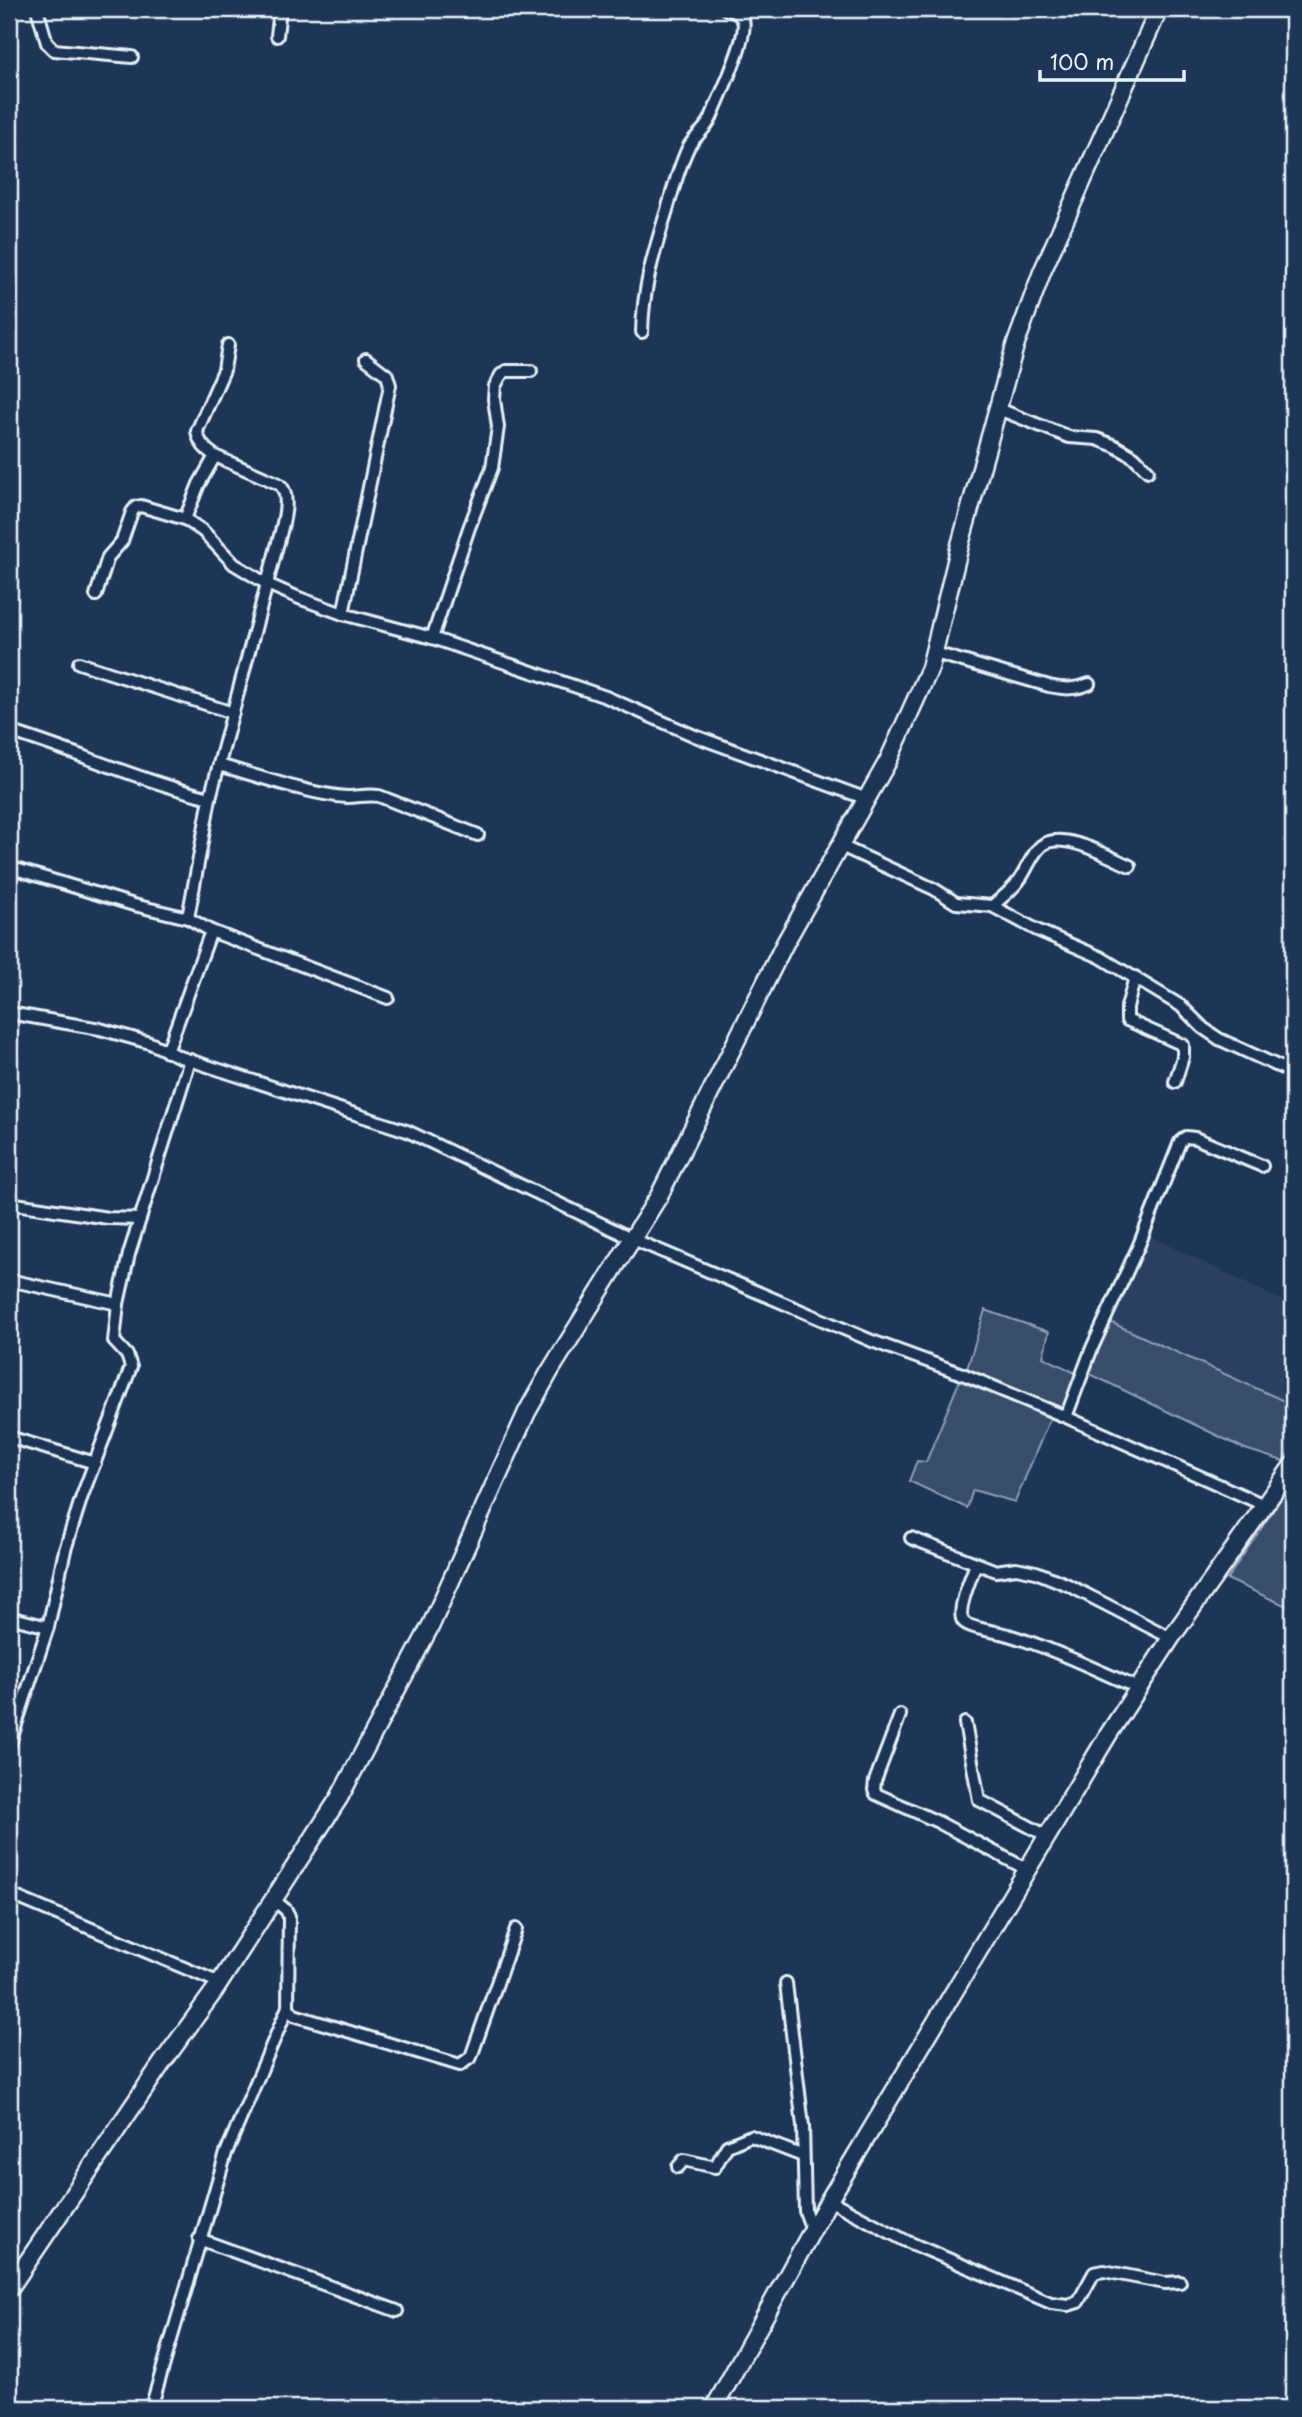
<svg xmlns="http://www.w3.org/2000/svg" width="1302" height="2417" viewBox="0 0 1302 2417" font-family="'Playpen Sans',sans-serif">
  <style>
    .built { fill: #2a4162 }
    .green { fill: #374d6c; stroke: #909fb2; stroke-width: 2 }
    .lines { fill: none; stroke-linecap: round; stroke-linejoin: round }
    .street-casing { stroke: #e8f1f8; stroke-width: 16 }
    .secondary-casing { stroke: #e8f1f8; stroke-width: 21 }
    .street { stroke: #1d3557; stroke-width: 10 }
    .secondary { stroke: #1d3557; stroke-width: 16 }
  </style>
  <rect width="100%" height="100%" fill="#1d3557"/>
  <filter id="ink" filterUnits="userSpaceOnUse"><feTurbulence type="fractalNoise" baseFrequency=".0143" numOctaves="2"/><feDisplacementMap in="SourceGraphic" scale="14" xChannelSelector="R" yChannelSelector="G"/><feConvolveMatrix kernelMatrix="1 2 1 2 8 2 1 2 1" color-interpolation-filters="sRGB"/></filter>
  <g filter="url(#ink)">
    <polygon class="built" points="1148,1235 1293,1306 1293,1405 1110,1322"/>
    <g class="green">
      <polygon points="985,1310 1049,1332 1043,1357 1078,1374 1065,1413 967,1369"/>
      <polygon points="1110,1322 1293,1405 1293,1446 1283,1461 1245,1449 1088,1373"/>
      <polygon points="961,1377 1051,1416 1015,1502 973,1490 967,1508 909,1481 917,1461 926,1462"/>
      <polygon points="1293,1481 1293,1609 1227,1579"/>
    </g>
    <g class="lines">
      <defs>
        <g id="street">
          <polyline points="37,9 47,43 54,50 132,57"/>
          <polyline points="277,36 280,9"/>
          <path d="M642 332C643 287 654 252 667 210 673 189 679 167 688 148 694 136 705 131 711 118 718 99 749 37 743 20 740 13 733 11 726 9"/>
          <polyline points="996,408 1069,437 1097,439 1115,446 1134,457 1148,471"/>
          <polyline points="215,456 199,484 185,519 203,531 234,564 267,584 299,598 343,614 432,638 606,697 695,736 867,799"/>
          <polyline points="96,595 108,557 122,541 132,512 136,507 141,506 185,519"/>
          <polyline points="343,614 390,385 387,375 366,359"/>
          <polyline points="432,638 469,528 492,468 498,427 494,399 495,386 501,375 506,371 531,371"/>
          <path d="M935 653 1049 686C1064 689 1075 690 1089 684"/>
          <polyline points="79,663 233,713"/>
          <path d="M9 731C77 752 141 781 210 798"/>
          <path d="M219 765C255 775 311 795 347 797 358 797 368 794 379 796L478 835"/>
          <polyline points="841,846 934,889 956,903 992,906 1037,930 1100,957 1181,1006 1203,1028 1219,1039 1293,1073"/>
          <polyline points="9,867 134,905 188,918"/>
          <path d="M992 906C1002 898 1013 889 1020 879 1027 869 1032 854 1041 846 1061 829 1109 857 1130 866"/>
          <polyline points="211,931 388,998"/>
          <polyline points="1135,977 1127,1007 1127,1020 1183,1045 1183,1057 1175,1082"/>
          <polyline points="9,1013 100,1029 150,1043 180,1057 407,1131 633,1239 872,1341 965,1375 1066,1417 1264,1505"/>
          <path d="M167 1052 211 931 188 918 210 798 276 550C280 534 294 495 279 484L215 456C205 449 199 443 197 431L224 370 228 345"/>
          <polyline points="9,1203 108,1218 140,1219"/>
          <polyline points="9,1280 118,1304"/>
          <polyline points="1066,1417 1092,1348 1139,1245 1180,1142 1186,1137 1195,1138 1262,1166"/>
          <polyline points="9,1437 95,1463"/>
          <polyline points="911,1538 996,1571 1016,1568 1036,1572 1068,1585 1171,1638"/>
          <path d="M976 1564C972 1575 956 1610 963 1621 967 1628 999 1632 1008 1635 1052 1648 1096 1670 1138 1688"/>
          <polyline points="9,1617 48,1627"/>
          <polyline points="900,1715 875,1781 874,1790 876,1794 938,1822 1028,1870"/>
          <polyline points="965,1723 979,1800 1047,1836"/>
          <polyline points="9,1746 48,1627 65,1550 82,1496 131,1367 127,1355 114,1341 118,1304 129,1254 190,1060"/>
          <polyline points="9,1894 220,1983"/>
          <polyline points="786,1983 803,2126 805,2211 812,2230"/>
          <polyline points="288,2007 294,2015 460,2065 471,2057 516,1929"/>
          <polyline points="678,2167 684,2160 715,2167 727,2146 751,2136 803,2156"/>
          <polyline points="829,2200 906,2241 1051,2303 1068,2305 1078,2302 1094,2273 1104,2271 1165,2283 1180,2282"/>
          <polyline points="199,2239 397,2311"/>
          <polyline points="151,2408 226,2153 288,2007 289,1916 286,1910 274,1900"/>
        </g>
        <g id="secondary">
          <polyline points="9,2289 162,2063 215,1990 339,1798 431,1625 527,1412 550,1371 659,1196 785,943 888,761 930,668 960,545 1015,346 1042,272 1159,9"/>
          <polyline points="714,2408 829,2200 1108,1735 1171,1638 1293,1465"/>
        </g>
      </defs>
      <use href="#street" class="street-casing"/>
      <use href="#secondary" class="secondary-casing"/>
      <use href="#street" class="street"/>
      <use href="#secondary" class="secondary"/>
    </g>
  </g>
  <rect width="1302" height="2417" fill="none" stroke="#1d3557" stroke-width="35"/>
  <rect x="18" y="18" width="1267" height="2382" fill="none" stroke="#e8f1f8" stroke-width="2.5" filter="url(#ink)"/>
  <path d="M1040 70v10h144v-10" fill="none" stroke="#e8f1f8" stroke-width="3.5"/>
  <text x="1050" y="70" font-size="21" fill="#e8f1f8" stroke="#1d3557" stroke-width="5" paint-order="stroke">100 m</text>
</svg>
